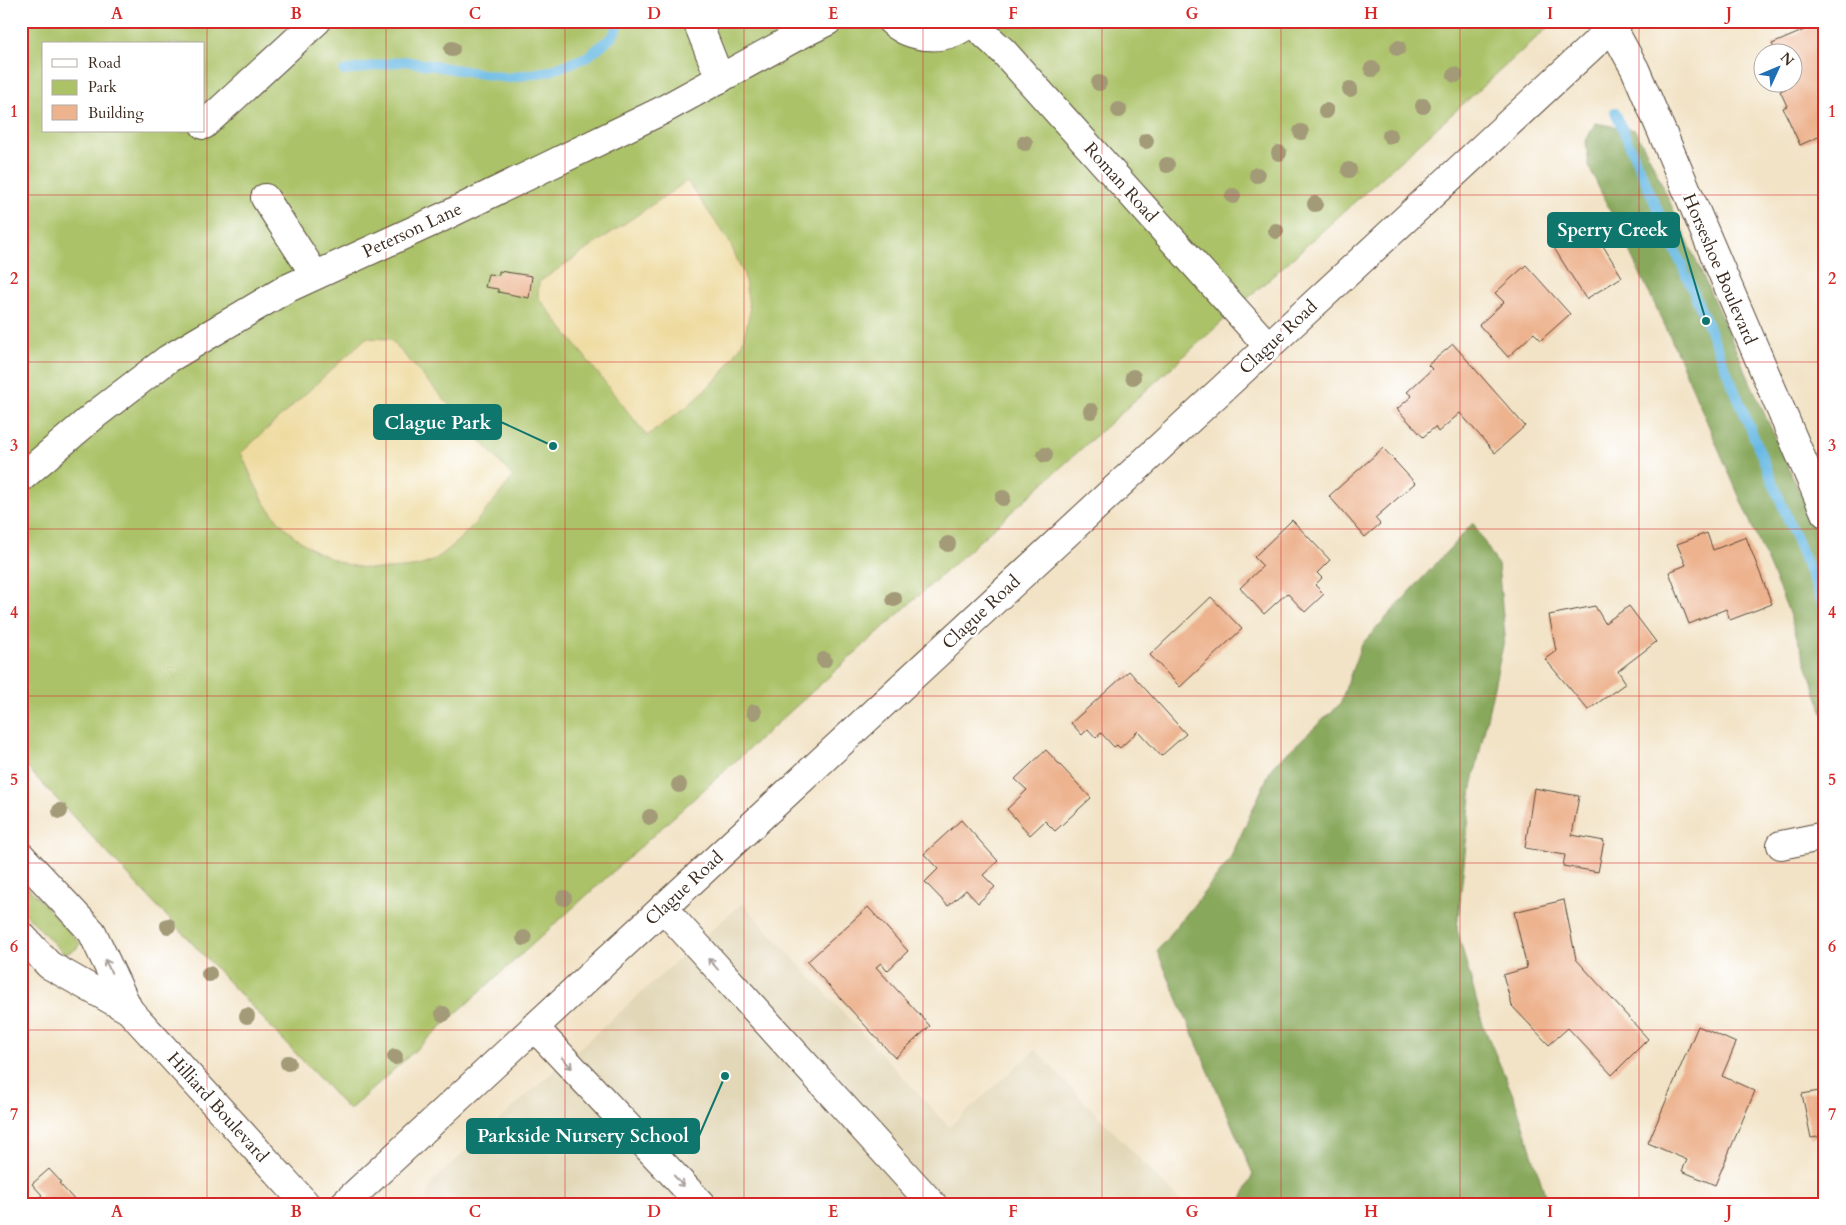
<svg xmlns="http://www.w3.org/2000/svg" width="1846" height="1225" viewBox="0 0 1846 1225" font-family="Cardo,serif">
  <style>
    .built { fill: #e2d7b7 }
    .green { fill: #abc267; stroke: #737642; fill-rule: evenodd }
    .forest { fill: #88a85c; stroke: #62693d }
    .sand { fill: #eeda9e; stroke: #94825e }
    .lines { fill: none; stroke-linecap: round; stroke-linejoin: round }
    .stream { stroke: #68b9e4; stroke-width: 10 }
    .building { fill: #edb28e }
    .minor-casing { stroke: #564637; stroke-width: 30 }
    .major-casing { stroke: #564637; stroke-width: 30 }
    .minor { stroke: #fff; stroke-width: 28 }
    .major { stroke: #fff; stroke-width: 28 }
    .tree { fill: #a39a78 }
    .oneway { stroke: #a79f9a }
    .grid { fill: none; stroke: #d62828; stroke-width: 1; stroke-opacity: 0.55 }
    .labels { text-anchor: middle; stroke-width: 5; stroke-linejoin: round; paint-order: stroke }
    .street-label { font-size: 18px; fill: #3b2a1e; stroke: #fff }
    .leader { fill: none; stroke: #0f766e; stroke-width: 2 }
    .callout-dot { fill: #0f766e; stroke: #fff; stroke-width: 2 }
    .callout { fill: #0f766e; stroke: #0f766e; stroke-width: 2 }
    .callout-label { font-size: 19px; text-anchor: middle; font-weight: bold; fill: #fff }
    .neatline { fill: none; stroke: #d62828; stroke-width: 2 }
    .grid-label { font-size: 16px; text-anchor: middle; font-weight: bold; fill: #d62828 }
  </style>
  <rect width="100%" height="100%" fill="#fff"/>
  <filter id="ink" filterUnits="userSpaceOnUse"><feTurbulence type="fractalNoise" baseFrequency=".02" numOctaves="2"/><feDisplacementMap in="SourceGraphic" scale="10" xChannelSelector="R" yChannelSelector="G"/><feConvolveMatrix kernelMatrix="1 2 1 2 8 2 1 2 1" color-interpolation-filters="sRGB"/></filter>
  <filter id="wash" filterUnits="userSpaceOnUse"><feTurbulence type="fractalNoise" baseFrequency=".0096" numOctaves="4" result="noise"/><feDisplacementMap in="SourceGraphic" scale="20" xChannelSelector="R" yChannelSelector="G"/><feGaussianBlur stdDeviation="1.12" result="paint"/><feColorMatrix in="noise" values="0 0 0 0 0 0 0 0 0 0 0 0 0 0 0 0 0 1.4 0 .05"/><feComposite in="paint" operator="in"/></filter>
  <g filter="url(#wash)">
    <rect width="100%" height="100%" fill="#f2e3c6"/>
    <polygon class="built" points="742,903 949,1127 1035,1050 1183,1204 425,1204 427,1194 433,1181 518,1103"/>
    <g class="green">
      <path d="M21 21H1555L349 1110 21 761ZM44 44H204V131H44Z"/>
      <polygon points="21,880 78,941 80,944 76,949 65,954 61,951 21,909"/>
    </g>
    <g class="forest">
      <polygon points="1595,123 1635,130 1652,162 1807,509 1825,555 1825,719 1786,605 1669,334 1589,167 1586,141"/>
      <polygon points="1473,523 1498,565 1505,636 1472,787 1457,929 1483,1025 1515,1100 1548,1204 1240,1204 1253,1174 1157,951 1229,861 1272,767 1340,704 1361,645"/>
    </g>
    <g class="sand">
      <polygon points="687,181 729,241 744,275 750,312 742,344 721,375 689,405 647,436 538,297 539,282"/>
      <path d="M366 338 390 339 513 477C493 502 460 545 432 561 418 568 402 568 387 569 336 571 288 542 262 498 254 484 248 468 241 453Z"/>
    </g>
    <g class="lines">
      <g class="stream">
        <polyline points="344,71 404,61 508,78 550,71 587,57 612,37 621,21"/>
        <polyline points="1615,112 1706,321 1825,609"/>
      </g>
    </g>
    <g id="blocks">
      <g class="building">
        <polygon points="1821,23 1825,32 1825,134 1800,145 1783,108 1787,106 1780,91 1791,86 1789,82 1794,82 1794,52 1776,52 1772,44"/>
        <polygon points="1591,226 1622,277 1586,299 1554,248"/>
        <polygon points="1526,265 1570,314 1541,340 1534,333 1508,357 1479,325 1504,302 1495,293"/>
        <polygon points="499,271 532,276 529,298 498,292 498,289 485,287 488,274 499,275"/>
        <polygon points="1453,344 1525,426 1495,453 1460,413 1438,432 1435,427 1423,437 1397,409 1412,396 1407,392 1432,369 1428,365"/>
        <polygon points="1383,448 1415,483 1375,518 1380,524 1365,537 1329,496"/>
        <polygon points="1292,520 1330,560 1317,573 1322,578 1315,585 1324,594 1305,612 1287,593 1264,614 1240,588 1263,566 1254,557"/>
        <polygon points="1707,533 1713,550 1746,537 1772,604 1730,620 1726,609 1689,624 1669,572 1686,565 1677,544"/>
        <polygon points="1211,597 1242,629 1180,687 1150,655"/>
        <polygon points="1595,606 1605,623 1629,606 1656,642 1618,671 1626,683 1588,710 1545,659 1556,651 1549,615"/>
        <polygon points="1129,671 1186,734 1161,756 1138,731 1120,748 1117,745 1114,747 1101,733 1096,738 1088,729 1082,735 1071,723"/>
        <polygon points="1046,750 1091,798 1055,831 1045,821 1030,835 1007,809 1027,790 1015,779"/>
        <polygon points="1534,788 1579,796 1572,835 1604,841 1598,872 1563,866 1565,855 1525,848"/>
        <polygon points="961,820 998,861 983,875 995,887 978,903 966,890 948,906 925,882 938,869 924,854"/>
        <polygon points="1564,900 1576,959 1648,1039 1612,1075 1568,1028 1549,1045 1512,1006 1503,975 1527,968 1514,912"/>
        <polygon points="868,907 908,951 887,971 881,963 876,967 930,1026 895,1058 807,962"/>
        <polygon points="1698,1026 1736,1043 1722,1076 1755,1091 1715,1185 1682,1171 1687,1160 1648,1143"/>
        <polygon points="1825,1090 1825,1136 1811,1138 1802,1094"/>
        <polygon points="49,1169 61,1182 59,1183 78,1204 33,1204 42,1195 32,1184"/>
      </g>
    </g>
  </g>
  <g filter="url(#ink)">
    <use href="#blocks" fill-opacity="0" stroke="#564637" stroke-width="1"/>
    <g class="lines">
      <defs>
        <g id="minor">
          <polyline points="697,21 720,79"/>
          <path d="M891 21C913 41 950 42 971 21"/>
          <polyline points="971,22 1003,51 1268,346"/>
          <polyline points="1612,27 1635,69 1825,513"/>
          <polyline points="204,125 317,21"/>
          <polyline points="265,198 315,275"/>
          <polyline points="21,478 96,414 168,359 286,289 443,217 661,111 792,39 828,21"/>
          <polyline points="1781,845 1825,836"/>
          <polyline points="663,908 932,1204"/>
          <polyline points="534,1027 701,1204"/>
        </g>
        <g id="major">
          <polyline points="21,856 92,932 129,1010 306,1204"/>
          <polyline points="21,935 49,965 129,1010"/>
          <polyline points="344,1204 1619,21"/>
        </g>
      </defs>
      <use href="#minor" class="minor-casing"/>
      <use href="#major" class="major-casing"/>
      <use href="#minor" class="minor"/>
      <use href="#major" class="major"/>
    </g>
    <g class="tree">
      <circle cx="1398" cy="48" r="8"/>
      <circle cx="452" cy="49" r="8"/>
      <circle cx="1372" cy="69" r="8"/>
      <circle cx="1455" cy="75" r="8"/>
      <circle cx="1099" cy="83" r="8"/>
      <circle cx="1350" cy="89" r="8"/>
      <circle cx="1423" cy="106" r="8"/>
      <circle cx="1119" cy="110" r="8"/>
      <circle cx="1326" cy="111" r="8"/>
      <circle cx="1301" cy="132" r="8"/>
      <circle cx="1390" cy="136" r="8"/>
      <circle cx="1146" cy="141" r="8"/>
      <circle cx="1025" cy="143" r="8"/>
      <circle cx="1279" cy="153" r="8"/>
      <circle cx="1167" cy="165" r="8"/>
      <circle cx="1349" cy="170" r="8"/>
      <circle cx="1257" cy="175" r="8"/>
      <circle cx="1233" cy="196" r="8"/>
      <circle cx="1315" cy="204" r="8"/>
      <circle cx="1276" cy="231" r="8"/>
      <circle cx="1133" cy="377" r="8"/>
      <circle cx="1091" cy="411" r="8"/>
      <circle cx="1045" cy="455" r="8"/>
      <circle cx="1003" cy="498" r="8"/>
      <circle cx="948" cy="544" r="8"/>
      <circle cx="894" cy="599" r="8"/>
      <circle cx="824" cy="660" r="8"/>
      <circle cx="754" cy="712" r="8"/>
      <circle cx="679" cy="785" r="8"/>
      <circle cx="60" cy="811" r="8"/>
      <circle cx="650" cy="817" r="8"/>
      <circle cx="564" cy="898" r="8"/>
      <circle cx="168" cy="926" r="8"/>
      <circle cx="524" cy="938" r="8"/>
      <circle cx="209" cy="974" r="8"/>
      <circle cx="443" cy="1014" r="8"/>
      <circle cx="247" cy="1016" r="8"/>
      <circle cx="395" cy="1057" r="8"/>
      <circle cx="288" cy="1063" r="8"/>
    </g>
    <defs><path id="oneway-shaft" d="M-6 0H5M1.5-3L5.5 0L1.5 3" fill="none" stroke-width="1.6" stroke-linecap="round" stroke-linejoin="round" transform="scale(1.25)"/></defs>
    <g class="oneway">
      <use href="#oneway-shaft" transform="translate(713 964) rotate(-132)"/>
      <use href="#oneway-shaft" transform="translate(108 966) rotate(-116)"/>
      <use href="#oneway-shaft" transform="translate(567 1063) rotate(47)"/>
      <use href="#oneway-shaft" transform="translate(679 1181) rotate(47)"/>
    </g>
  </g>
  <path class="grid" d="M207 21V1204M386 21V1204M565 21V1204M744 21V1204M923 21V1204M1102 21V1204M1281 21V1204M1460 21V1204M1639 21V1204M21 195H1825M21 362H1825M21 529H1825M21 696H1825M21 863H1825M21 1030H1825"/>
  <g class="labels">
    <g class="street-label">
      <text transform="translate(1121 182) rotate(48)" y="6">Roman Road</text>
      <text transform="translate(412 230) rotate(-25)" y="6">Peterson Lane</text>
      <text transform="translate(1720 269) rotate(67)" y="6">Horseshoe Boulevard</text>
      <text transform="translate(1278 337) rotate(-43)" y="6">Clague Road</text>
      <text transform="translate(981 612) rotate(-43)" y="6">Clague Road</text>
      <text transform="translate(684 888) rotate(-43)" y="6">Clague Road</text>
      <text transform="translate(218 1107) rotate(48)" y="6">Hilliard Boulevard</text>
    </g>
  </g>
  <path class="leader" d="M1706 321L1679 230M553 446L501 422M725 1076L699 1136"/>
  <g class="callout-dot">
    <circle cx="1706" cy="321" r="5"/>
    <circle cx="553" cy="446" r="5"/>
    <circle cx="725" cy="1076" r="5"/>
  </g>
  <g class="callout">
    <rect x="1548" y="213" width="131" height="34" rx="5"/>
    <rect x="374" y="405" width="127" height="34" rx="5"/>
    <rect x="467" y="1119" width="232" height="34" rx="5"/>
  </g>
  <g class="callout-label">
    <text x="1613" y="236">Sperry Creek</text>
    <text x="438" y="429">Clague Park</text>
    <text x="583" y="1142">Parkside Nursery School</text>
  </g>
  <rect width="1846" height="1225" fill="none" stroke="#fff" stroke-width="55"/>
  <rect x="42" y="42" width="162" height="90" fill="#ffffff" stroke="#b1aaa5"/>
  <rect x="52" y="59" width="25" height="8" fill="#ffffff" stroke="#b1aaa5"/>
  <text x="88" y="68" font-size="15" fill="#3b2a1e">Road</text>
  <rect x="52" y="80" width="25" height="15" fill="#abc267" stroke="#b1aaa5"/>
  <text x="88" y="92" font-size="15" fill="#3b2a1e">Park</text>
  <rect x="52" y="105" width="25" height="15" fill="#edb28e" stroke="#b1aaa5"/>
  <text x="88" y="118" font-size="15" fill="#3b2a1e">Building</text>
  <g transform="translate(1778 68) rotate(46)"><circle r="24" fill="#ffffff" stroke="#b1aaa5"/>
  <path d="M0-4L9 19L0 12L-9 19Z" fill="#1f6fb2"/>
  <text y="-8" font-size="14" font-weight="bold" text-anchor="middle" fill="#3b2a1e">N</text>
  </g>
  <rect x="28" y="28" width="1790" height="1170" class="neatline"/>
  <g class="grid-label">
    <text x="117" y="19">A</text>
    <text x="296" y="19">B</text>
    <text x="475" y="19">C</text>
    <text x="654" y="19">D</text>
    <text x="833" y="19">E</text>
    <text x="1013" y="19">F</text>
    <text x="1192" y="19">G</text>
    <text x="1371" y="19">H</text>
    <text x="1550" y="19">I</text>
    <text x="1729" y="19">J</text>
    <text x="14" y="117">1</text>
    <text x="1832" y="117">1</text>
    <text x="14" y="284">2</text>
    <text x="1832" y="284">2</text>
    <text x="14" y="451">3</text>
    <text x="1832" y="451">3</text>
    <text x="14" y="618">4</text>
    <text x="1832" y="618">4</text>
    <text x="14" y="785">5</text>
    <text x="1832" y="785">5</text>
    <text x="14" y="952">6</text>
    <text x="1832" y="952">6</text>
    <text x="14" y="1120">7</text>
    <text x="1832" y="1120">7</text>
    <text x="117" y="1217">A</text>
    <text x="296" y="1217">B</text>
    <text x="475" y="1217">C</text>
    <text x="654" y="1217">D</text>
    <text x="833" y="1217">E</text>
    <text x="1013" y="1217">F</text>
    <text x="1192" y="1217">G</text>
    <text x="1371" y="1217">H</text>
    <text x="1550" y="1217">I</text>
    <text x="1729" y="1217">J</text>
  </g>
</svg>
